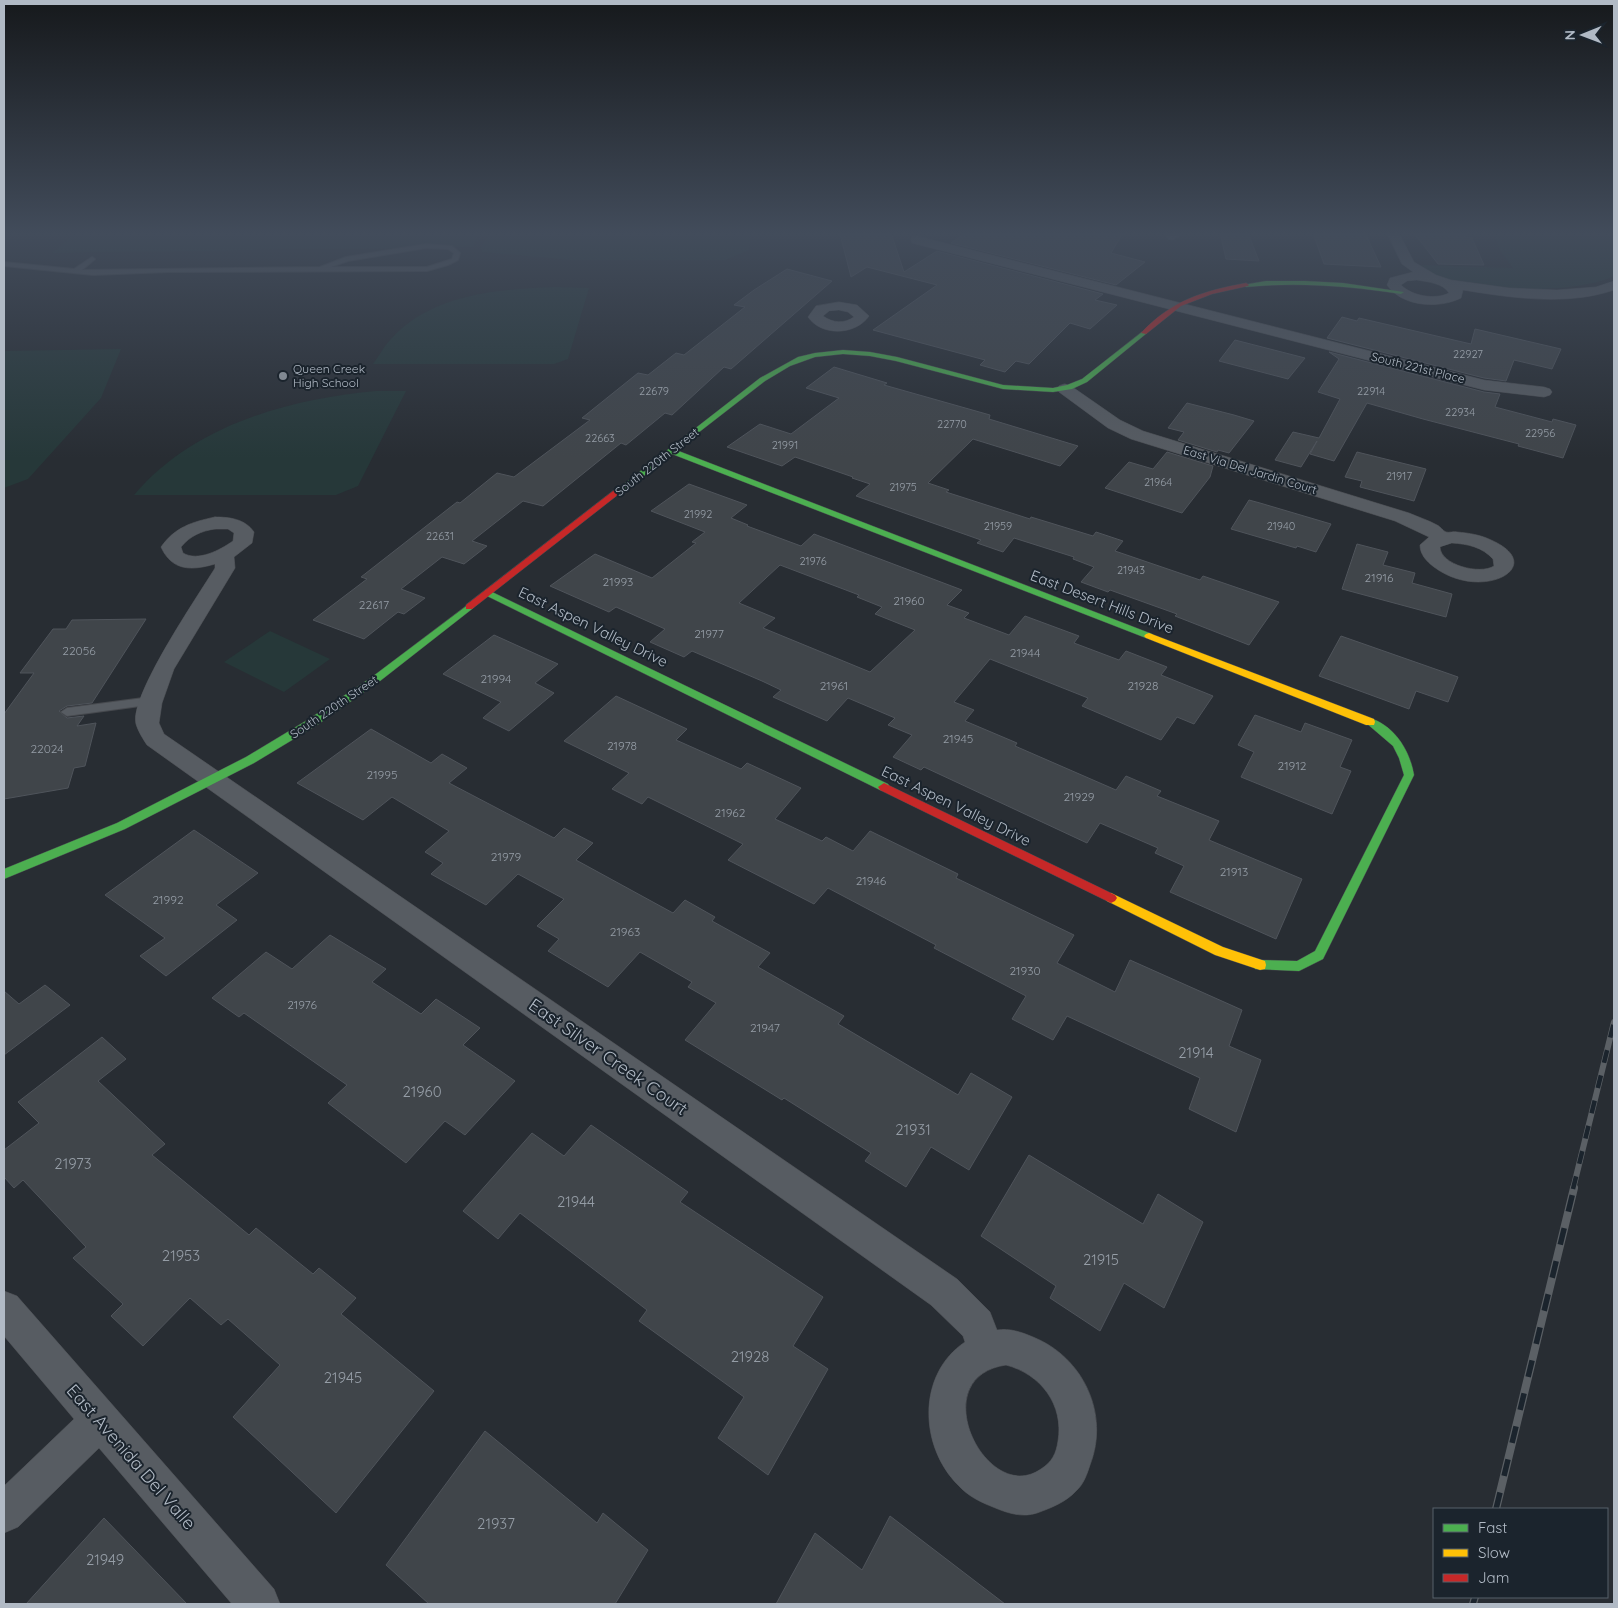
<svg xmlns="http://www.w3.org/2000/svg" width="1618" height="1608" viewBox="0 0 1618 1608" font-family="Quicksand,sans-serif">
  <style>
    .green { fill: #263839 }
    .building { fill: #40454a; stroke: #4f545b; fill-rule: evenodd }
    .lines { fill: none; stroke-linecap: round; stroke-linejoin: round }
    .lane-casing { stroke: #46494e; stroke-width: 2 }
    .street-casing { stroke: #46494e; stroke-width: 1 }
    .fast-casing { stroke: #46494e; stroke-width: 1 }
    .slow-casing { stroke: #46494e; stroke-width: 1 }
    .jam-casing { stroke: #46494e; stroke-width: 1 }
    .lane { fill: #575c62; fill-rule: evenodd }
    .street { fill: #575c62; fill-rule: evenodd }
    .fast { fill: #4caf50; fill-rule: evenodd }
    .slow { fill: #ffc107; fill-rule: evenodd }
    .jam { fill: #c62828; fill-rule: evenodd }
    .rail-far1-casing { stroke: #5b6065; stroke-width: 6 }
    .rail-casing { stroke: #5b6065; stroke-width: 8 }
    .rail-far1 { stroke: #1b242d; stroke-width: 4.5; stroke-dasharray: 13; stroke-linecap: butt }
    .rail { stroke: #1b242d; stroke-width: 5.5; stroke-dasharray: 17; stroke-linecap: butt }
    .poi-dot { fill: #818992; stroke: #1b242d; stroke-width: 2 }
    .labels { text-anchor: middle; stroke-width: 4; stroke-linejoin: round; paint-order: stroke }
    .far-number-label { font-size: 11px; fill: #959da6 }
    .far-street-label { font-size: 12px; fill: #b1bac5; stroke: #1b242d }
    .far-poi-label { font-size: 12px; fill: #b1bac5; stroke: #1b242d; text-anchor: start }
    .number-label { font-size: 12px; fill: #959da6 }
    .street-label { font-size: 15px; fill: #b1bac5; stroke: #1b242d }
    .near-number-label { font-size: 15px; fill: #959da6 }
    .near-street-label { font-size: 18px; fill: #b1bac5; stroke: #1b242d }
  </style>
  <rect width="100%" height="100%" fill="#282d33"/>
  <g class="green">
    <polygon points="76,233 479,233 473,247 52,253"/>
    <polygon points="490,233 751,233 749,250 725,260 572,260 482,252 481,247"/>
    <path d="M1494 233H1614V276C1578 295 1450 295 1420 265L1513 268 1500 250Z"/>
    <path d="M555 287 589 288 568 359 554 364H373C379 356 384 346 391 339 431 294 499 289 555 287Z"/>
    <polygon points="121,349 101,398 28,479 4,488 4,351"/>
    <path d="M376 391H406L358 486 336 495H134C193 425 289 399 376 391Z"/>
    <polygon points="270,631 330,659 284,692 224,662"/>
  </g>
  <g class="building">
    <polygon points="891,233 904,272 937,251 1103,294 1095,300 1117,305 1090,329 1070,323 1029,364 1016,361 1005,372 980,365 985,360 873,330 937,285 867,267 851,277 840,234"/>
    <polygon points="966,233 1123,233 1111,253 1145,262 1116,285 951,243"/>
    <polygon points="1220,233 1248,233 1259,261 1226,259"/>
    <polygon points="1313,233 1366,235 1381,267 1324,264"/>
    <polygon points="1414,233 1464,233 1465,237 1472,238 1484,265 1438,264"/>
    <polygon points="787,269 832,281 731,369 724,367 672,415 665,413 626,445 621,443 543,506 523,501 472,541 487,546 464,564 442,557 401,589 425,598 404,614 398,612 364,639 313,620 367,579 361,577 457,502 460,503 497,473 514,477 590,420 582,418 638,373 648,375 676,353 684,355 745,307 734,305 754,290"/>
    <polygon points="1342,317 1357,321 1359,318 1471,344 1475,329 1561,349 1552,369 1514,360 1506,381 1484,378 1327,338"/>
    <polygon points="1235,340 1305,358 1288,379 1219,361"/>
    <polygon points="1329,352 1484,392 1500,394 1495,407 1552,422 1553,419 1576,425 1563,458 1518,446 1519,444 1423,419 1367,403 1334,461 1310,454 1317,441 1301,467 1275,460 1293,432 1319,438 1340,399 1318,392 1339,359"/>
    <polygon points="834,367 887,383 884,385 990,415 989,419 1078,446 1060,466 973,439 928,483 949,490 946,492 1030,519 1031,517 1093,536 1096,532 1123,541 1115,551 1200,580 1203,576 1279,602 1249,645 1175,616 1177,614 1110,590 1108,592 1081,582 1094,567 1073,559 1074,557 1014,538 1003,552 977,543 981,540 856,496 870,484 852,478 853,477 795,457 782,466 727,447 760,424 791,434 839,398 806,388"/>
    <polygon points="1187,403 1234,415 1254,421 1229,453 1218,450 1217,452 1178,440 1184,432 1168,428"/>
    <polygon points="1167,452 1213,466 1210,477 1182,513 1105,488 1129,462 1153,469"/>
    <polygon points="1357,452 1426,469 1414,501 1360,487 1362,481 1345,477"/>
    <path d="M689 484 747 505 731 518 748 525 747 526 801 546 814 534 962 590 947 605 969 613 964 618 1009 635 1025 616 1079 636 1074 643 1119 660 1126 651 1167 667 1161 675 1213 696 1194 724 1177 717 1161 740 1082 706 1088 698 990 659 954 702 974 710 965 721 1017 743 1015 746 1116 790 1126 776 1161 791 1157 796 1219 821 1209 840 1302 879 1276 939 1170 892 1184 866 1155 853 1158 848 1100 823 1087 843 924 767 921 770 893 757 912 735 888 725 895 718 848 698 827 721 773 697 781 690 762 681 692 651 684 657 650 642 665 629 616 607 609 612 550 586 595 554 652 578 696 543 692 542 705 532 651 511ZM780 565 859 595 857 597 882 607 875 614 915 630 870 672 763 628 775 618 739 603Z"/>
    <polygon points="1249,500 1260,503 1331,524 1316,552 1297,546 1296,548 1231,529"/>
    <polygon points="1357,544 1388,552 1383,565 1415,573 1412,583 1452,594 1446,617 1342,589"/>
    <polygon points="146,619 92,703 67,706 59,711 67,718 84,716 77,726 96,723 85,766 74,768 68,788 4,799 4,714 34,673 20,673 53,629 66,629 72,620"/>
    <polygon points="494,635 558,664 535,683 554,693 509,731 483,718 501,702 443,674"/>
    <polygon points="1341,636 1458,677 1448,702 1416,691 1409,709 1319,676"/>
    <polygon points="616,696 687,729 676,740 741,769 747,763 801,788 775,819 822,841 826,837 853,851 870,831 958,874 956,878 1074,935 1057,963 1115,992 1130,960 1242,1010 1229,1046 1261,1060 1236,1132 1189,1109 1200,1078 1067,1016 1053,1040 1012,1019 1026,996 934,948 936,945 828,888 814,904 728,860 743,844 648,797 642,804 612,789 629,773 564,741"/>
    <polygon points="1255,715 1301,732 1305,723 1352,740 1340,767 1351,771 1332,814 1241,777 1254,752 1238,745"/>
    <polygon points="371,729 431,763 442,754 467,768 449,783 554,838 564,828 593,843 576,860 673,913 685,900 715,917 712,921 770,953 758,967 844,1016 838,1024 958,1095 971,1073 1012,1097 969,1170 931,1147 906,1187 865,1161 871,1153 784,1098 782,1100 685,1040 716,1003 688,987 692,982 640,952 608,987 548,951 559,939 537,926 564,899 518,874 486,905 431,874 443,863 425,852 449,831 392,797 363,820 297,783"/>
    <polygon points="194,830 258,873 216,905 237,920 166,976 140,956 165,938 105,895"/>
    <polygon points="330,935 386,969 372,982 421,1014 436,999 480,1028 463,1045 515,1081 465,1135 445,1121 406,1163 328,1103 347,1085 244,1013 239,1017 212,998 266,952 292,969"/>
    <polygon points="45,985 70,1005 4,1055 4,991 19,1004"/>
    <polygon points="102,1037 126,1059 98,1081 165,1144 152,1155 249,1235 256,1228 313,1274 319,1268 356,1298 341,1314 434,1391 336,1513 233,1417 280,1365 228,1319 221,1325 190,1298 143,1346 111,1316 123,1304 73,1258 86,1247 23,1180 14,1188 4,1177 4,1150 39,1123 18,1102"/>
    <polygon points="591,1125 688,1192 680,1202 823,1297 793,1346 828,1369 768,1475 718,1438 744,1397 639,1321 647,1310 520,1213 498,1239 463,1211 532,1133 564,1156"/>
    <polygon points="1029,1155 1143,1224 1158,1194 1203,1222 1164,1308 1124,1283 1100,1331 1050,1298 1056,1286 981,1236"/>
    <polygon points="485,1431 597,1523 603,1513 648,1550 615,1604 429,1604 386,1565"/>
    <polygon points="890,1516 1005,1604 776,1604 815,1533 862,1570"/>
    <polygon points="104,1518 187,1604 26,1604"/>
  </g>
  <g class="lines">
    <defs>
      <g id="lane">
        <path d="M426 244 452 246 460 253 458 260 448 265 427 271 168 272 93 275 4 266V262L74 269 92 257 95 259 94 260 82 270 320 267 346 257ZM426 248 448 249 454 253 452 259 427 267H331L348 261Z"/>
        <polygon points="151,697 155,698 157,701 155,704 67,716 61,712 67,708"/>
      </g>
      <g id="street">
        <polygon points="1166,233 1178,233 1179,236 1173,240 1168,239"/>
        <path d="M1387 233H1399L1414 262 1436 275 1451 280 1509 288 1557 290 1596 287 1614 281V290C1567 306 1512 298 1463 290L1461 298C1439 309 1402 307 1387 285L1390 278 1413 272 1402 264ZM1417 280C1428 282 1443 283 1449 293 1435 300 1412 296 1401 285L1407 281Z"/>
        <polygon points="917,236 1484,380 1544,387 1550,389 1552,392 1550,395 1544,397 1484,390 912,243 911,240 912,237"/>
        <path d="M839 302 857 305 869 316C856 335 822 337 808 317L816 306ZM839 310 848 312 854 317C844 324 833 323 823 316L829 311Z"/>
        <path d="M1065 384 1071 386 1120 420 1143 431 1409 513C1418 517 1428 520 1437 525 1440 526 1443 531 1446 532 1449 533 1454 531 1457 532 1469 533 1481 535 1491 540 1550 566 1482 603 1434 567 1426 561 1420 554 1420 545L1429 537 1395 521 1131 439 1108 428 1059 392 1057 389 1059 386ZM1452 543C1468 544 1482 547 1493 559L1494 566C1480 575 1440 565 1440 547Z"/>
        <path d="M215 517C230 517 245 519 254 532L252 543 234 557 235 568 174 669 162 703 159 723 164 734 957 1279 990 1312 997 1330C1010 1328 1021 1332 1033 1337 1083 1357 1110 1414 1090 1465 1087 1474 1084 1484 1076 1491 1066 1502 1051 1508 1037 1513 1022 1518 1007 1513 993 1507 980 1502 968 1496 958 1485 919 1446 917 1374 965 1342L963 1336 931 1305 147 745C143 739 138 731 136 724 129 696 198 596 215 568V564C191 571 172 571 161 547 175 527 192 522 215 517ZM215 529H228L234 533 233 541C220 550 198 562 183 553L181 547C190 536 201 531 215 529ZM1006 1365C1041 1374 1064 1405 1058 1441 1056 1454 1052 1462 1041 1469 987 1507 922 1377 1006 1365Z"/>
        <polygon points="4,1291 17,1296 274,1589 280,1604 232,1604 99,1448 18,1527 4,1533 4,1486 74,1419 4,1336"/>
      </g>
      <g id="fast">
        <path d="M1266 281H1305L1343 283 1404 292 1401 294C1349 286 1298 282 1246 287L1243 285Z"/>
        <polygon points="1142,332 1147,333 1087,382 1072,389 1053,392 1003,389 896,361 870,356 843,354 815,357 790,366 765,381 676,450 1152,634 1154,636 1152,638 1146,638 672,454 623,492 616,490 760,378 798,357 815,353 843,350 870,352 897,357 1003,385 1053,388 1067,385 1082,379"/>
        <polygon points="488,590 888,784 890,787 884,791 880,790 485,595 485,591"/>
        <polygon points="469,604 474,607 472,609 380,681 317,725 254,763 125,829 4,879 4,869 117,823 246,757 309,719 372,677"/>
        <path d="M1370 718C1395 726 1410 751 1414 775L1323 959 1299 971 1255 969 1254 965 1255 961 1260 960 1297 961 1315 951 1404 775 1399 758 1393 746 1365 722Z"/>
      </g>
      <g id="slow">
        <polygon points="1149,633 1374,719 1375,722 1374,725 1366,725 1146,638 1144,636 1146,634"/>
        <polygon points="1111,893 1223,947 1265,961 1266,965 1265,969 1260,970 1215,955 1107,901 1105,898 1107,895"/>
      </g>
      <g id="jam">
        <path d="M1246 283 1249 285 1248 286 1212 294 1181 306 1146 334 1141 333C1172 300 1203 291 1246 283Z"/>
        <polygon points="617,488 624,490 472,609 466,609 466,605"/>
        <polygon points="884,783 1115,895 1117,898 1115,901 1111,903 1107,901 880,790 878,787"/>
      </g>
    </defs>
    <use href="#lane" class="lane-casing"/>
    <use href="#street" class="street-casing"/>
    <use href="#fast" class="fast-casing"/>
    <use href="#slow" class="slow-casing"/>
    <use href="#jam" class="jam-casing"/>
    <use href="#lane" class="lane"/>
    <use href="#street" class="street"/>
    <use href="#fast" class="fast"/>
    <use href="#slow" class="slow"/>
    <use href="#jam" class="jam"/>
    <defs>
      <polyline id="rail-far1" points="1573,1189 1614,1022"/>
      <g id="rail">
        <polyline points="1496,1509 1574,1188"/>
        <polyline points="1473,1604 1475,1597"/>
      </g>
    </defs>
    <use href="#rail-far1" class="rail-far1-casing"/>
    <use href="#rail" class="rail-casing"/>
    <use href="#rail-far1" class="rail-far1"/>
    <use href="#rail" class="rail"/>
  </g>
  <linearGradient id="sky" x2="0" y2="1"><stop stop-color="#16191c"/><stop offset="0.51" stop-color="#424c5b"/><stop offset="1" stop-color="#424c5b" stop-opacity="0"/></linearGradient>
  <rect width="1618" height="458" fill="url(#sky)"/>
  <circle class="poi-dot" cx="283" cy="376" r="5"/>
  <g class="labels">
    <g class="far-number-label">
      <text x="1468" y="358">22927</text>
      <text x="654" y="395">22679</text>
      <text x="1371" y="395">22914</text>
      <text x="1460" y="416">22934</text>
      <text x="952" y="428">22770</text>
      <text x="1540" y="437">22956</text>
      <text x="600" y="442">22663</text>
      <text x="785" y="449">21991</text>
      <text x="1399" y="480">21917</text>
      <text x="1158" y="486">21964</text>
      <text x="903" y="491">21975</text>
      <text x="698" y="518">21992</text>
      <text x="998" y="530">21959</text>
      <text x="1281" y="530">21940</text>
      <text x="440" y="540">22631</text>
      <text x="813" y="565">21976</text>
      <text x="1131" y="574">21943</text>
    </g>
    <g class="far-street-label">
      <text transform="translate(1418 368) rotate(14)" y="4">South 221st Place</text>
      <text transform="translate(657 462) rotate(-38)" y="4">South 220th Street</text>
      <text transform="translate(1250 470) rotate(17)" y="4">East Via Del Jardin Court</text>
      <text transform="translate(334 707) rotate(-34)" y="4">South 220th Street</text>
    </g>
    <g class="far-poi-label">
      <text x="293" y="373">Queen Creek<tspan x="293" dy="14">High School</tspan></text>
    </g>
    <g class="number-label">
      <text x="1379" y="582">21916</text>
      <text x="618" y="586">21993</text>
      <text x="909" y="605">21960</text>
      <text x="374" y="609">22617</text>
      <text x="709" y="638">21977</text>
      <text x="79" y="655">22056</text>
      <text x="1025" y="657">21944</text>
      <text x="496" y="683">21994</text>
      <text x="834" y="690">21961</text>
      <text x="1143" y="690">21928</text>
      <text x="958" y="743">21945</text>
      <text x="622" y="750">21978</text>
      <text x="47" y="753">22024</text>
      <text x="1292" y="770">21912</text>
      <text x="382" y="779">21995</text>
      <text x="1079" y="801">21929</text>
      <text x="730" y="817">21962</text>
      <text x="506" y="861">21979</text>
      <text x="1234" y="876">21913</text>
      <text x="871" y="885">21946</text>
      <text x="168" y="904">21992</text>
      <text x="625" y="936">21963</text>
      <text x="1025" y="975">21930</text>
      <text x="302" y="1009">21976</text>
      <text x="765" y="1032">21947</text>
    </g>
    <g class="street-label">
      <text transform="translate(1102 602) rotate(21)" y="5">East Desert Hills Drive</text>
      <text transform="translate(593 627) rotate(26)" y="5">East Aspen Valley Drive</text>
      <text transform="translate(956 806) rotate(26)" y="5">East Aspen Valley Drive</text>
    </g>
    <g class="near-number-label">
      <text x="1196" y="1058">21914</text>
      <text x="422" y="1097">21960</text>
      <text x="913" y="1135">21931</text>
      <text x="73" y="1169">21973</text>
      <text x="576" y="1207">21944</text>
      <text x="181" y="1261">21953</text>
      <text x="1101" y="1265">21915</text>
      <text x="750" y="1362">21928</text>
      <text x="343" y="1383">21945</text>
      <text x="496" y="1529">21937</text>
      <text x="105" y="1565">21949</text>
    </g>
    <g class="near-street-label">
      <text transform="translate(608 1057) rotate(35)" y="6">East Silver Creek Court</text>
      <text transform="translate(131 1457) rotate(49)" y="6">East Avenida Del Valle</text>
    </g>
  </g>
  <rect width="1618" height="1608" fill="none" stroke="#b1bac5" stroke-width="10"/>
  <rect x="1433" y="1508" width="175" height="90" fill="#1b242d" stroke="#57606a"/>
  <rect x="1443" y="1524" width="25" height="8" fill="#4caf50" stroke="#57606a"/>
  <text x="1478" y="1533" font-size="15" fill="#b1bac5">Fast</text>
  <rect x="1443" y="1549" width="25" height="8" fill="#ffc107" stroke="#57606a"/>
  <text x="1478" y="1558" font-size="15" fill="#b1bac5">Slow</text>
  <rect x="1443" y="1574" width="25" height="8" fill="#c62828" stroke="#57606a"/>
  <text x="1478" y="1583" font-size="15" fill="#b1bac5">Jam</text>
  <g transform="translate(1583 35) rotate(269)" stroke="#1b242d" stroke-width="4" paint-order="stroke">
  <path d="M0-4L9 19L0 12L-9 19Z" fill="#b1bac5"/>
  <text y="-8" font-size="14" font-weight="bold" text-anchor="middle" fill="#b1bac5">N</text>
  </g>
</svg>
